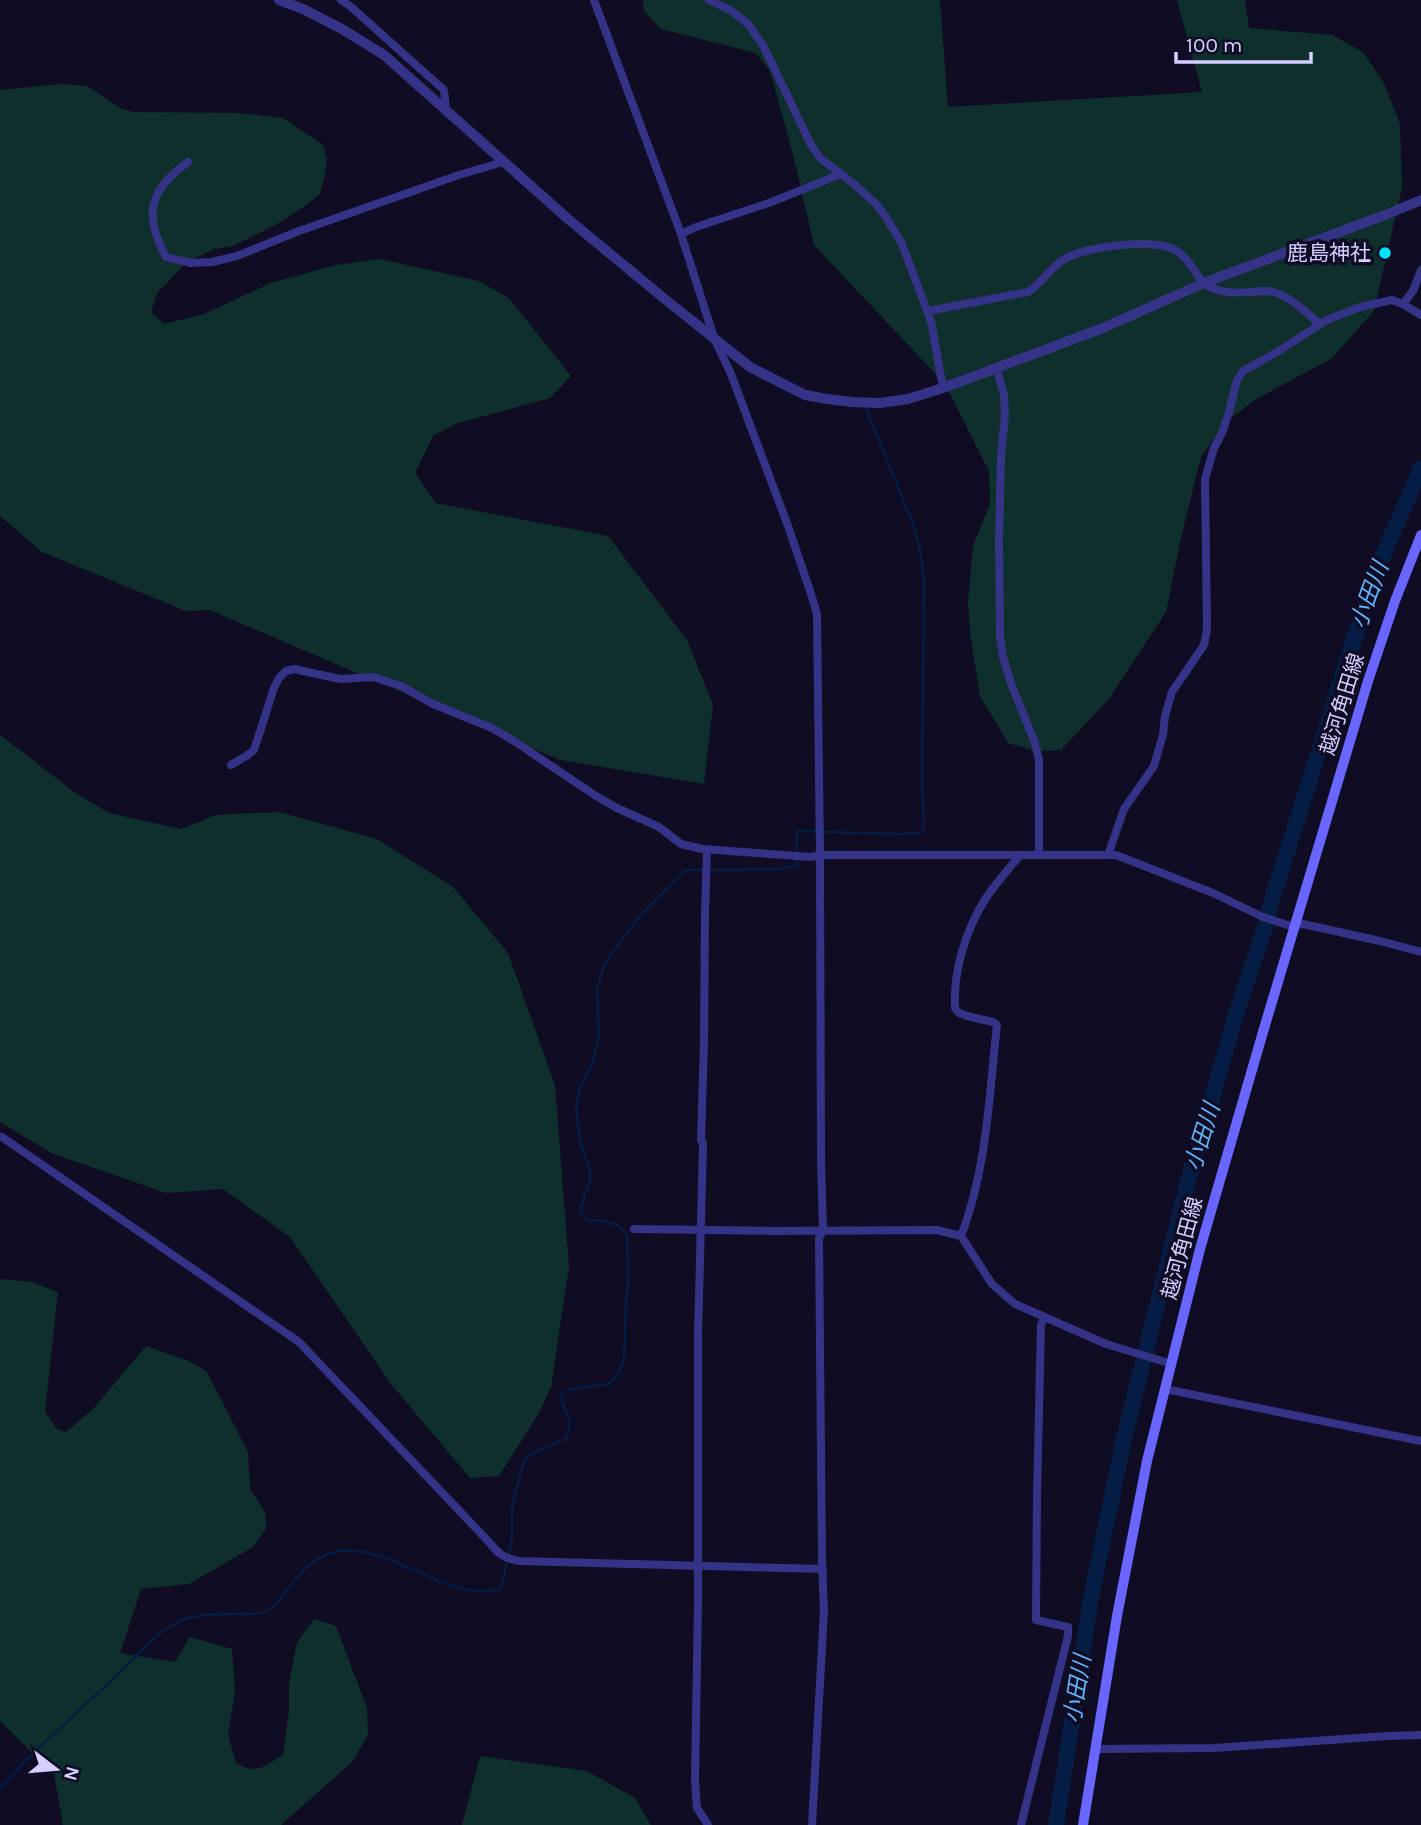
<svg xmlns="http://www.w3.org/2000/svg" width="1421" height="1825" viewBox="0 0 1421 1825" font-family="Karla,'Noto Sans JP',sans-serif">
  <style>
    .green { fill: #0f2f2d }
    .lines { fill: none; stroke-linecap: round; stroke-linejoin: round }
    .stream { stroke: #051d44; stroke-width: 2.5 }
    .river { stroke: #051d44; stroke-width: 16 }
    .minor { stroke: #353387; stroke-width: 8 }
    .tertiary { stroke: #353387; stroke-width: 10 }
    .secondary { stroke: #6866ff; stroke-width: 10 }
    .poi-dot { fill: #00e5fa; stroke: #100c24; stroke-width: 2.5 }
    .labels { text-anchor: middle; stroke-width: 7; stroke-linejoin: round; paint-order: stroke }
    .poi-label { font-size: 21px; fill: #d4cfff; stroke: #100c24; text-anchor: end }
    .street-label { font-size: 21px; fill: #d4cfff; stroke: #100c24 }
    .water-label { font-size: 23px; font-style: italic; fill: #5db6ff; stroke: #100c24 }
  </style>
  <rect width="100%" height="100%" fill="#100c24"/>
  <g class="green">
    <polygon points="643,0 940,0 948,107 1202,92 1177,0 1245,0 1249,28 1332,35 1363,52 1384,83 1400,124 1402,187 1374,311 1331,359 1256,399 1225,423 1201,457 1180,542 1166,612 1108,700 1061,750 1035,751 1008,743 980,696 970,633 968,602 973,546 990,504 989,471 945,384 814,245 793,154 770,71 756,53 661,29 644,11"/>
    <polygon points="61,84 87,86 122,109 134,112 237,113 283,118 323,145 327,159 325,174 320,194 302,208 277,224 233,246 214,249 187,262 157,293 151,312 164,324 204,314 271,283 336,265 380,259 479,281 509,298 571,376 550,398 455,424 433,436 415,473 436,503 608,536 687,640 713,705 704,784 560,760 210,610 186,611 42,552 0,516 0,90"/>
    <polygon points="0,735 77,794 109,813 181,829 216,815 279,812 377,839 453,887 508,953 555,1085 569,1266 551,1387 538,1415 499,1476 470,1478 391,1384 290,1237 223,1189 166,1193 51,1153 0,1122"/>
    <path d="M0 1279 32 1282 58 1292 45 1412 57 1429 66 1432 94 1408 146 1346 189 1361 207 1372 248 1452 250 1489 265 1512 266 1529 253 1547 189 1584 141 1589 120 1653 175 1662 190 1637 232 1649 235 1692 228 1735 236 1763C258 1775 263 1767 283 1755L289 1712V1683L297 1642 314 1619 336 1626 367 1708 368 1735 352 1762 281 1825H63L54 1774 0 1721Z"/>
    <polygon points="480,1756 587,1771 635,1798 651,1825 462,1825"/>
  </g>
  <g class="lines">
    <path class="stream" d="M0 1789 25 1761 134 1659C148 1643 169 1623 189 1618 204 1614 222 1614 237 1614 247 1613 260 1615 269 1610 276 1606 282 1596 287 1590 306 1564 323 1548 357 1551 403 1556 455 1602 500 1589L504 1579V1574L512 1541V1508L515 1494 524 1461 530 1455 567 1438 570 1422 562 1402V1394L571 1389 608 1384 617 1377 624 1358 626 1300 628 1286 627 1235 620 1226 600 1220 590 1221 582 1216 580 1209 590 1180V1171L580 1143 576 1106 580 1087 591 1067 599 1036 597 989 604 965 614 950 641 915 683 872 689 870 779 869 796 866 797 831 902 834 923 832 924 828 922 778 924 579 920 549 913 524 864 404"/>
    <polyline class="river" points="1056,1825 1091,1598 1123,1443 1189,1178 1237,1011 1266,924 1269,909 1374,576 1421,468"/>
    <g class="minor">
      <polyline points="341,0 350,6 444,90 446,109"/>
      <polyline points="594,0 681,234 714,338 731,374 788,526 811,594 817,614 820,855 821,1161 823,1231 819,1238 822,1563 824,1611 812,1825"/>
      <polyline points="709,0 732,11 749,25 764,47 811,145 820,158 854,184 876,204 886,217 902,244 931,321 943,388"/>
      <path d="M188 162C149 190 143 215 166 257L191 263 212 262 237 256 299 231 459 175 503 162"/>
      <polyline points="681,234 696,227 769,203 841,174"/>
      <polyline points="1403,304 1413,291 1421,270"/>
      <path d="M928 311 1028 292C1041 284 1048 271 1060 262 1079 247 1152 237 1175 250 1189 258 1193 271 1203 282 1207 287 1216 290 1222 291 1237 295 1251 291 1265 291 1287 292 1304 311 1320 324"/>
      <polyline points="996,367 1004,395 1005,415 1001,456 999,539 1000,637 1003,657 1012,686 1035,743 1039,760 1039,855"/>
      <polyline points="231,765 248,755 254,750 274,688 279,678 286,671 294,669 340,679 373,677 401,686 433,704 492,728 514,741 596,796 617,808 659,827 681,844 702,849 811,857 820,855 1116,855 1213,893 1263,917 1291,926 1303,924 1380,941 1421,952"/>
      <polyline points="707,849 705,915 704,1042 701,1140 703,1144 698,1336 698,1602 695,1780 697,1808 708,1825"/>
      <polyline points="1108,855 1124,809 1154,766 1163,735 1165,716 1172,692 1204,645 1207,629 1205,479 1214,448 1222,433 1229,412 1237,380 1243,371 1277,352 1327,320 1360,307 1392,300 1403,304 1421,315"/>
      <path d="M2 1137 299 1342 489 1542C498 1554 504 1558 518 1561L823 1569"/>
      <polyline points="634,1229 773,1231 937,1230 961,1236 992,1284 1015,1304 1106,1344 1172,1364"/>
      <path d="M961 1236C987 1169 989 1096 997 1025L993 1022 967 1016 959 1013 955 1008C953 971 966 929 986 898 996 883 1009 869 1020 855"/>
      <polyline points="1165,1389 1421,1441"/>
      <polyline points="1095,1749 1214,1748 1387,1736 1421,1735"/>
      <polyline points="1021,1825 1068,1636 1068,1627 1036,1620 1037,1495 1041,1325 1044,1318"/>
    </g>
    <polyline class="tertiary" points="279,0 303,9 342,29 384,55 568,219 666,300 750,367 805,395 827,399 852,402 880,403 908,399 943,388 1103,328 1204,283 1385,215 1421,200"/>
    <polyline class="secondary" points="1083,1825 1117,1616 1147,1461 1200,1249 1263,1032 1368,681 1395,601 1421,535"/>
  </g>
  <circle class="poi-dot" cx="1385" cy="253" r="7"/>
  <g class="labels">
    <g class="poi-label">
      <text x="1371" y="260">鹿島神社</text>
    </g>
    <g class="street-label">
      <text transform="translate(1342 704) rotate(-73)" y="7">越河角田線</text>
      <text transform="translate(1182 1248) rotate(-75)" y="7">越河角田線</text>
    </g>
    <g class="water-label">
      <text transform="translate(1369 595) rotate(-70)" y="8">小田川</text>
      <text transform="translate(1202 1137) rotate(-73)" y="8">小田川</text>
      <text transform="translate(1077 1689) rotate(-81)" y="8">小田川</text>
    </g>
  </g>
  <g transform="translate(56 1769) rotate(106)" stroke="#100c24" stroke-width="5" paint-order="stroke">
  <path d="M0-5L12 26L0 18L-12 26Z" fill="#d4cfff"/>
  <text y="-10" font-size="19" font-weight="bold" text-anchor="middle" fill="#d4cfff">N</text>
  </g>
  <path d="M1176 52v10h135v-10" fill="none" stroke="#d4cfff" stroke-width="3.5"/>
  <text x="1186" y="52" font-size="21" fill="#d4cfff" stroke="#100c24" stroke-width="5" paint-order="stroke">100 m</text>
</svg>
